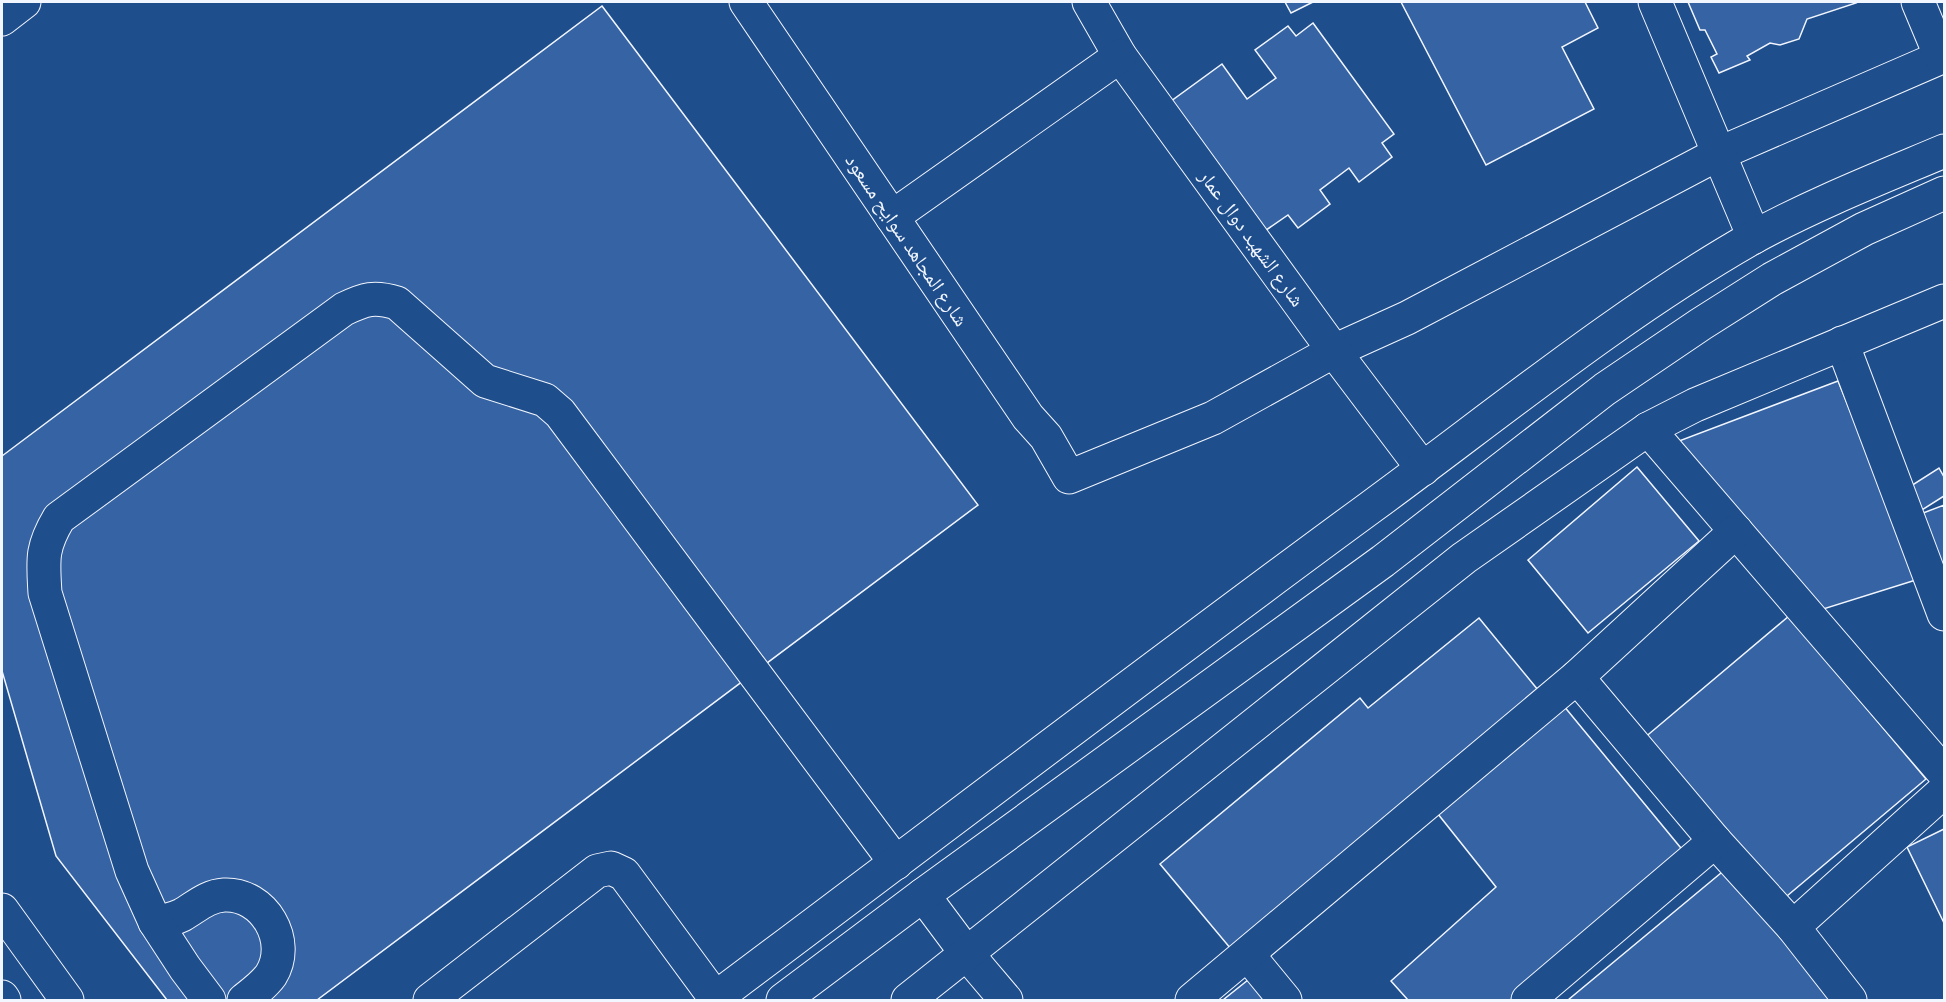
<svg xmlns="http://www.w3.org/2000/svg" width="1946" height="1002" viewBox="0 0 1946 1002" font-family="Cabin,'Noto Naskh Arabic',sans-serif">
  <style>
    .building { fill: #3563a3; stroke: #f2f6ff; stroke-width: 1.5 }
    .lines { fill: none; stroke-linecap: round; stroke-linejoin: round }
    .minor-casing { stroke: #f2f6ff; stroke-width: 35 }
    .major-casing { stroke: #f2f6ff; stroke-width: 35 }
    .minor { stroke: #1f4e8c; stroke-width: 33 }
    .major { stroke: #1f4e8c; stroke-width: 33 }
    .labels { text-anchor: middle; stroke-width: 4.5; stroke-linejoin: round; paint-order: stroke }
    .street-label { font-size: 20px; fill: #f2f6ff; stroke: #1f4e8c }
  </style>
  <rect width="100%" height="100%" fill="#1f4e8c"/>
  <g class="building">
    <polygon points="1285,2 1313,2 1291,13"/>
    <polygon points="1401,2 1585,2 1598,28 1562,47 1594,109 1486,165"/>
    <polygon points="1688,2 1855,2 1856,3 1807,19 1799,39 1780,45 1770,43 1747,56 1750,60 1719,73 1711,57 1717,54 1705,30 1700,30"/>
    <polygon points="602,6 978,505 317,1000 167,1000 56,856 2,671 2,456"/>
    <polygon points="1313,23 1394,134 1382,143 1392,157 1359,182 1349,168 1320,190 1330,204 1298,228 1288,215 1253,239 1163,107 1222,64 1247,99 1276,78 1255,50 1288,26 1296,36"/>
    <polygon points="1838,381 1919,579 1817,611 1671,444"/>
    <polygon points="1637,467 1699,541 1588,633 1528,560"/>
    <polygon points="1939,468 1944,477 1944,496 1906,520 1892,498"/>
    <polygon points="1944,505 1944,582 1918,515"/>
    <polygon points="1789,616 1926,779 1781,901 1643,739"/>
    <polygon points="1479,618 1538,690 1231,949 1160,864 1360,698 1368,708"/>
    <polygon points="1563,705 1685,853 1511,1000 1408,1000 1391,981 1496,887 1438,814"/>
    <polygon points="1944,829 1944,923 1907,847"/>
    <polygon points="1727,868 1837,1000 1568,1000"/>
    <polygon points="1248,980 1264,1000 1223,1000"/>
  </g>
  <g class="lines">
    <defs>
      <g id="minor">
        <polyline points="746,2 1028,417 1046,437 1069,477 1213,418 1334,351 1407,318 1718,154 1944,56"/>
        <polyline points="1089,2 1120,56 1334,351 1423,469"/>
        <polyline points="1655,2 1754,237"/>
        <polyline points="1918,2 1941,57"/>
        <polyline points="2,19 24,2"/>
        <polyline points="892,217 1120,56"/>
        <polyline points="1842,343 1944,614"/>
        <polyline points="1648,429 1944,773"/>
        <polyline points="1577,677 1715,841 1793,927"/>
        <polyline points="923,895 967,954 1006,1000"/>
        <polyline points="2,910 67,1000"/>
        <path d="M155 922C165 921 174 919 182 915 196 907 207 896 224 895 264 893 292 941 271 975 264 985 253 993 244 1000"/>
        <polyline points="1248,955 1285,1000"/>
        <polyline points="2,997 4,1000"/>
        <path d="M209 1000 185 968 155 922 132 871 45 593C43 560 41 548 59 518L344 309C365 299 374 296 397 303L485 381 545 400 560 413 896 863"/>
        <polyline points="430,1000 597,871 611,868 624,874 716,999"/>
        <polyline points="908,1000 1464,558 1648,429 1695,405 1944,301"/>
        <polyline points="1192,1000 1577,677 1736,531"/>
        <polyline points="1528,1000 1715,841"/>
        <polyline points="1850,1000 1793,927 1944,791"/>
      </g>
      <g id="major">
        <path d="M713 1000C932 836 1150 669 1371 507 1494 417 1619 314 1752 238 1814 204 1880 178 1944 151"/>
        <polyline points="783,1000 923,895 1383,561 1605,389 1701,324 1772,279 1864,229 1944,193"/>
      </g>
    </defs>
    <use href="#minor" class="minor-casing"/>
    <use href="#major" class="major-casing"/>
    <use href="#minor" class="minor"/>
    <use href="#major" class="major"/>
  </g>
  <g class="labels">
    <g class="street-label">
      <text transform="translate(1252 238) rotate(54)" y="7">شارع الشهيد دوال عمار</text>
      <text transform="translate(907 240) rotate(56)" y="7">شارع المجاهد سوايح مسعود</text>
    </g>
  </g>
  <rect width="1946" height="1002" fill="none" stroke="#f2f6ff" stroke-width="6"/>
</svg>
